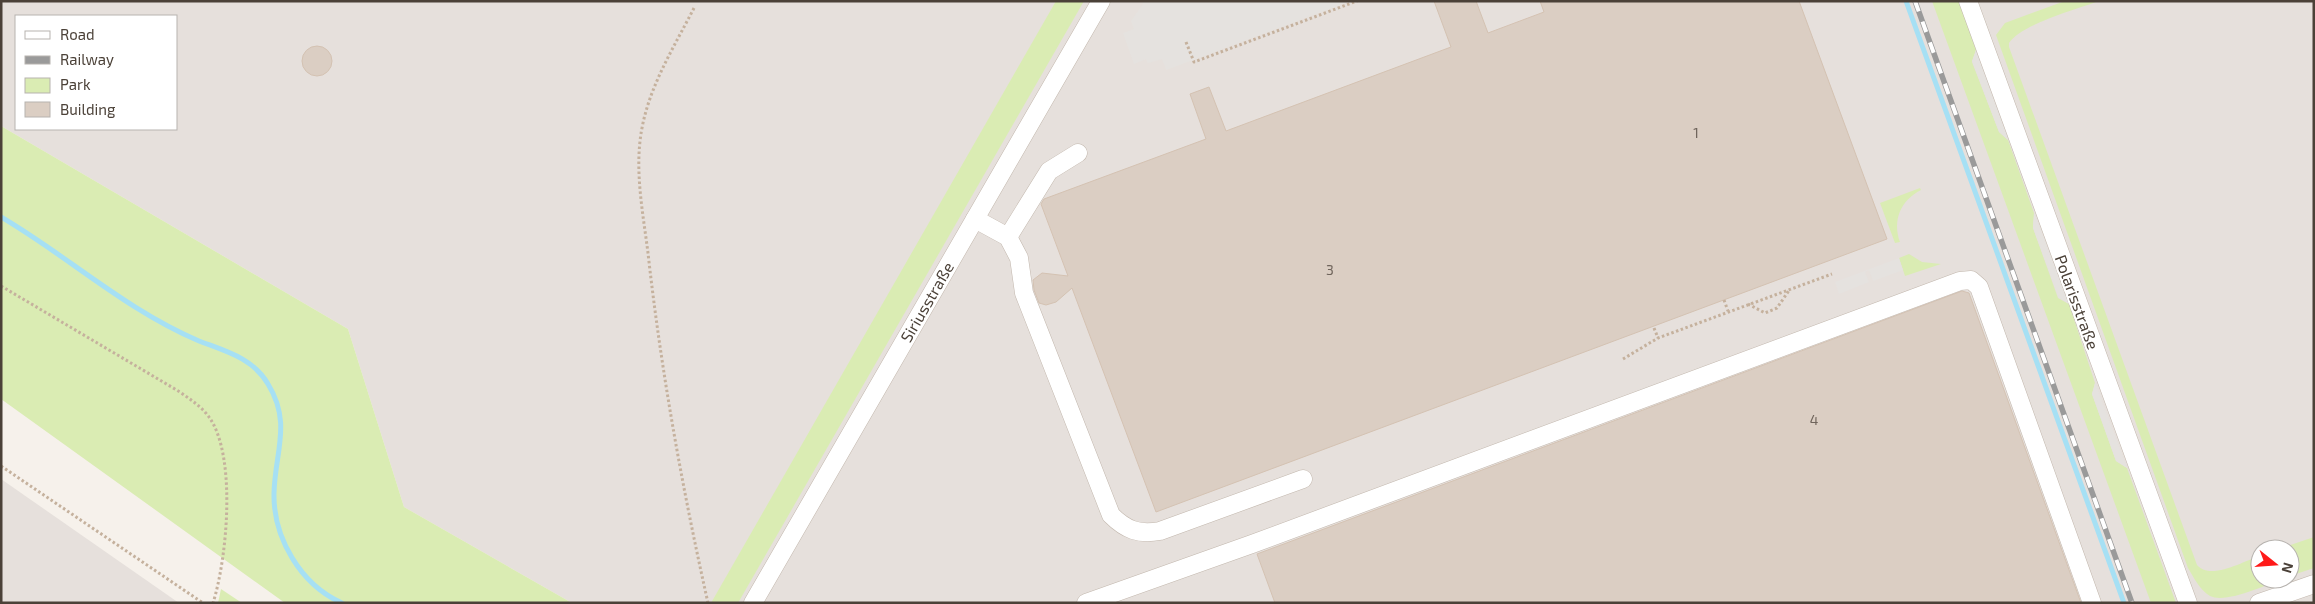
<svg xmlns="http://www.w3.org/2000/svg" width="2315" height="604" viewBox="0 0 2315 604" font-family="'Exo 2',sans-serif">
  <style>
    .industrial { fill: #e6e0dc; fill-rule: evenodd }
    .green { fill: #daecb3 }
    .parking { fill: #e5e2df }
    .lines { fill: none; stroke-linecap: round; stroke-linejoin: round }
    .stream { stroke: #a6e0f4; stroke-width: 5 }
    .building { fill: #dbcec3; stroke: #d4c2b2 }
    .minor-casing { stroke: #c2b7ad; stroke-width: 19 }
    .path { stroke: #c5b19d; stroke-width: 3; stroke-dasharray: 2.5 2.5; stroke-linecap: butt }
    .minor { stroke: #fff; stroke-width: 18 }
    .rail-casing { stroke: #9a9a9a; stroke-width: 5.5 }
    .rail { stroke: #fff; stroke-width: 4; stroke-dasharray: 11; stroke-linecap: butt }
    .labels { text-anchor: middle; stroke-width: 4; stroke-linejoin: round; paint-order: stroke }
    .number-label { font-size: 14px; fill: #6f645b }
    .street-label { font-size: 16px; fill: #4b4138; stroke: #fff }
  </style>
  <rect width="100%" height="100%" fill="#f6f1eb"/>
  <g class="industrial">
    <path d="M1 1H2314V603H572L404 507 348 329 1 126ZM16 16H176V129H16ZM2260 549H2290V579H2260Z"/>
    <polygon points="1,479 179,603 1,603"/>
  </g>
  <g class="green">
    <polygon points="1056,1 1084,1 738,603 711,603"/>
    <polygon points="1932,1 1959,1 1976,50 1972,62 1999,132 2008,140 2034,213 2033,228 2058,298 2069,304 2095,383 2092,394 2116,461 2127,468 2176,603 2151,603"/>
    <path d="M2065 1H2099C2077 9 2022 24 2009 43V47L2197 565C2211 581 2243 561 2260 556V579H2282C2266 585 2226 604 2210 596 2200 590 2194 578 2188 568L1996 35 2005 23Z"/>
    <polygon points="1,126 348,329 404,507 572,603 285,603 1,399"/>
    <path d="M1920 188 1921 190C1901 200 1892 220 1900 242L1895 243 1880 203Z"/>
    <polygon points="1909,254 1922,262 1941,264 1905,276 1899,258"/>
    <polygon points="2314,537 2314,568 2290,576 2290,549 2279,549"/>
    <polygon points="221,589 242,603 218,603"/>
  </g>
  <g class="parking">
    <polygon points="1142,1 1350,1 1166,70 1162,59 1148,63 1146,59 1134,64 1123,33 1134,29 1131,21 1143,4"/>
    <polygon points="1976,50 2008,140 1999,132 1972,61"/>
    <polygon points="2034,213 2069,304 2059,298 2033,228"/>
    <polygon points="1899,258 1903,270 1873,281 1869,270 1865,272 1869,282 1839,294 1835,282"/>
    <polygon points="2095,383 2127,468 2116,461 2092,394"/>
  </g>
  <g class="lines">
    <g class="stream">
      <polyline points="1906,1 2124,603"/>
      <path d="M1 217C69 257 126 310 199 341 225 351 253 358 268 384 292 423 275 452 274 493 273 538 301 585 342 603"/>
    </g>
  </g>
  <g class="building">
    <polygon points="1434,1 1476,1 1488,33 1544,12 1540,1 1799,1 1887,239 1156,512 1072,288 1056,302 1046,305 1039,303 1034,290 1033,280 1042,273 1068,276 1041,204 1044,199 1206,139 1190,94 1209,87 1226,131 1451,47"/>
    <circle cx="317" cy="61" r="15"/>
    <polygon points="1962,291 1969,293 2081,603 1275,603 1257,554"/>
  </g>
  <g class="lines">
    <defs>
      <g id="minor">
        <polyline points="1968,1 2188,603"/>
        <path d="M975 219 1008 237 1019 258 1024 293 1111 515C1126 530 1139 535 1160 531L1303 479"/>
        <polyline points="1008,237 1049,171 1078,153"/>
        <polyline points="753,603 1101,1"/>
        <polyline points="1086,603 1252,544 1960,281 1971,280 1979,287 2092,603"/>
        <polyline points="2259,603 2314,584"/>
      </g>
    </defs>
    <use href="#minor" class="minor-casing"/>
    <g class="path">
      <path d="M694 8C674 47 650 85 642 128 634 169 643 213 648 253 661 370 682 487 708 603"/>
      <polyline points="1186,42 1194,62 1357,1"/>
      <path d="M1 286 180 392C191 400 202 407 209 417 237 456 227 559 213 603"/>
      <polyline points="1724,300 1728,311"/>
      <polyline points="1748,304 1765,313 1777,308 1790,289"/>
      <polyline points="1654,328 1658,338"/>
      <polyline points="1623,359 1658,338 1832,274"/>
      <polyline points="1,466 203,603"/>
    </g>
    <use href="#minor" class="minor"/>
    <defs>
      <polyline id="rail" points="1915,1 2132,603"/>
    </defs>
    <use href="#rail" class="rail-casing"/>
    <use href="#rail" class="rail"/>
  </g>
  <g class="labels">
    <g class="number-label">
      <text x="1696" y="138">1</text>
      <text x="1330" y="275">3</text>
      <text x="1814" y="425">4</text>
    </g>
    <g class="street-label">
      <text transform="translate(927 302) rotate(-60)" y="6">Siriusstraße</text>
      <text transform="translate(2077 302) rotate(70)" y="6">Polarisstraße</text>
    </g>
  </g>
  <rect width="2315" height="604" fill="none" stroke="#4b4138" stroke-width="5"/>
  <rect x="15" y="15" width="162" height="115" fill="#ffffff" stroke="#b7b3af"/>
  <rect x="25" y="31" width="25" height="8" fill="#ffffff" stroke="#b7b3af"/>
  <text x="60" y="40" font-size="15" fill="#4b4138">Road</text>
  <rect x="25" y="56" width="25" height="8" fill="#9a9a9a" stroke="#b7b3af"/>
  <text x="60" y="65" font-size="15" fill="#4b4138">Railway</text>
  <rect x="25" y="78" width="25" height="15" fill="#daecb3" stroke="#b7b3af"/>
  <text x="60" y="90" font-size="15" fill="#4b4138">Park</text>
  <rect x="25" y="102" width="25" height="15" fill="#dbcec3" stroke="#b7b3af"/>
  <text x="60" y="115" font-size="15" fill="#4b4138">Building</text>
  <g transform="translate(2275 564) rotate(107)"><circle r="24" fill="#ffffff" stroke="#b7b3af"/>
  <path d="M0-4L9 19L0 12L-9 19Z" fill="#ff1a19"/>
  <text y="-8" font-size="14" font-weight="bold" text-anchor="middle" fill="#4b4138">N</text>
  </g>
</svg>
